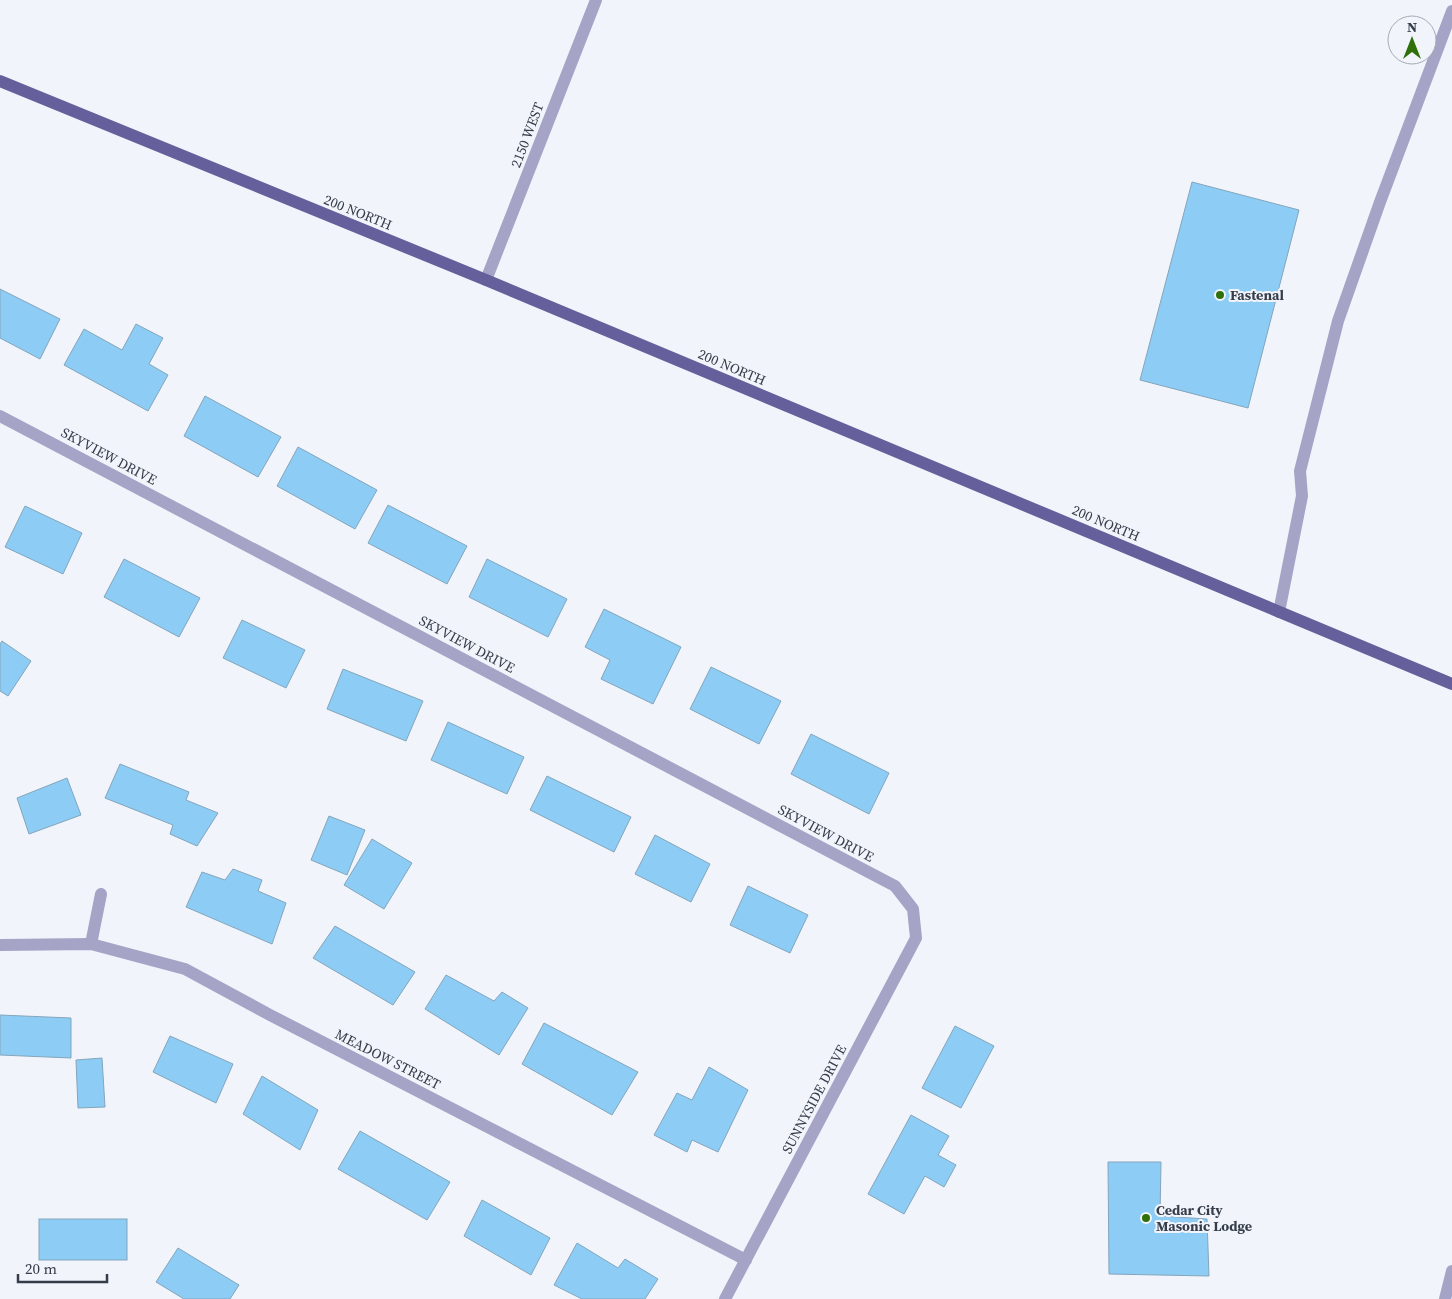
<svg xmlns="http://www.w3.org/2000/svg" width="1452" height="1299" viewBox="0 0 1452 1299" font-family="'Source Serif 4',serif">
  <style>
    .building { fill: #8cccf5; stroke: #84a5bb }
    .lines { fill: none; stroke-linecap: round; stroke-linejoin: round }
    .lane { stroke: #a5a4c6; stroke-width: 12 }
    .street { stroke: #a5a4c6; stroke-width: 12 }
    .primary { stroke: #65609b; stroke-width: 12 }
    .poi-dot { fill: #2f700a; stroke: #f1f5fb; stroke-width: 2 }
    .labels { text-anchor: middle; stroke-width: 4; stroke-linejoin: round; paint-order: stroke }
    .street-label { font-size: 14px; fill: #363d4a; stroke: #f1f5fb }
    .poi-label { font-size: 14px; font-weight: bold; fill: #363d4a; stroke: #f1f5fb; text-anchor: start }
  </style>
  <rect width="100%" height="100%" fill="#f1f5fb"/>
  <g class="building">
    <polygon points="1192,182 1299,210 1248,408 1140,380"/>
    <polygon points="0,289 60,319 40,359 0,338"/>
    <polygon points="136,324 163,338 149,364 168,375 148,411 64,365 84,329 122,350"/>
    <polygon points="205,396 281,437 258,477 184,436"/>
    <polygon points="298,447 377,490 355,529 277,486"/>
    <polygon points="388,505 467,546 447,584 368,543"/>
    <polygon points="25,506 82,533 63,574 5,547"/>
    <polygon points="124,559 200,598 179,637 104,597"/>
    <polygon points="487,559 567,599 548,637 469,597"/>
    <polygon points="604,609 681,647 653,704 601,679 610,660 585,647"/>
    <polygon points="242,620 305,650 286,688 223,658"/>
    <polygon points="2,641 31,661 8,696 0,691 0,644"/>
    <polygon points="711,667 781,701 759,744 690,709"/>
    <polygon points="343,669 423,701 406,741 327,709"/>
    <polygon points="448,722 524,757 507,794 431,760"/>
    <polygon points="811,734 889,773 869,814 791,774"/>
    <polygon points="120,764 189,792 186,800 218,813 197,846 170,834 173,825 105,798"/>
    <polygon points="547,776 631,817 614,852 530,810"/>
    <polygon points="67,778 81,815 29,834 17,798"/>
    <polygon points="329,816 365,830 347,875 311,860"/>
    <polygon points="655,835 710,864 691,902 635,874"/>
    <polygon points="372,839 412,863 384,909 344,885"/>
    <polygon points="233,869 262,880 258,891 286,903 272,944 186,907 202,872 225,880"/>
    <polygon points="748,886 808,915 790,953 730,925"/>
    <polygon points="335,926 415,972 393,1005 313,958"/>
    <polygon points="446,975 494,1001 502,992 528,1008 499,1055 425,1009"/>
    <polygon points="0,1015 71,1018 71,1058 0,1055"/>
    <polygon points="544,1023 638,1072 612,1115 522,1064"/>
    <polygon points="955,1026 994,1046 961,1108 922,1088"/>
    <polygon points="170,1036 233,1064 216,1103 153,1072"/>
    <polygon points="102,1058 105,1107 78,1108 76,1060"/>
    <polygon points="709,1067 748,1090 718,1152 692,1140 687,1152 654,1135 677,1093 692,1100"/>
    <polygon points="262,1076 318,1110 300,1150 243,1114"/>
    <polygon points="911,1115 949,1136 938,1155 956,1165 944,1187 925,1176 904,1214 868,1194"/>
    <polygon points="360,1131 450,1182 427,1220 338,1169"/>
    <polygon points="1108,1162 1161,1162 1160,1216 1207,1219 1209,1276 1109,1274"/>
    <polygon points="482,1200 550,1238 531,1275 464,1236"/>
    <rect x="39" y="1219" width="88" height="41"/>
    <polygon points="577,1243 618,1268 625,1259 658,1279 645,1299 582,1299 554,1285"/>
    <polygon points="178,1248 239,1285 230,1299 184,1299 156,1282"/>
  </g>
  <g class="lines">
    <polyline class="lane" points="1445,1299 1452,1271"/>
    <g class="street">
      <polyline points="486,280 596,0"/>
      <polyline points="0,416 895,886 913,909 916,938 725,1299"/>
      <polyline points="1279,612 1302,496 1300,471 1338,321 1380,202 1452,11"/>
      <polyline points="91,944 101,894"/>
      <polyline points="0,945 91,944 185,969 270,1015 746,1260"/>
    </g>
    <polyline class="primary" points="0,81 486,280 1452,684"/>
  </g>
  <g class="poi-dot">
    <circle cx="1220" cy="295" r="5"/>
    <circle cx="1146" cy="1218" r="5"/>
  </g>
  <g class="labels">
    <g class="street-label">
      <text transform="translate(527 135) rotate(-69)" y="5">2150 WEST</text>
      <text transform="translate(358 212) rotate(22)" y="5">200 NORTH</text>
      <text transform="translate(732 367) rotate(23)" y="5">200 NORTH</text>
      <text transform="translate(109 456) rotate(28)" y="5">SKYVIEW DRIVE</text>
      <text transform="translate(1106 523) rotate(23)" y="5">200 NORTH</text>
      <text transform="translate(467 644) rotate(28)" y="5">SKYVIEW DRIVE</text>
      <text transform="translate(826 833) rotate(28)" y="5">SKYVIEW DRIVE</text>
      <text transform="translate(388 1059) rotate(27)" y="5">MEADOW STREET</text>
      <text transform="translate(814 1099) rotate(-62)" y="5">SUNNYSIDE DRIVE</text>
    </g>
    <g class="poi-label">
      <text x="1230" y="300">Fastenal</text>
      <text x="1156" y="1215">Cedar City<tspan x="1156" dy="16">Masonic Lodge</tspan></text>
    </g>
  </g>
  <g transform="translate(1412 40)"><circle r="24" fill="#f1f5fb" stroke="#a6abb4"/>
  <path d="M0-4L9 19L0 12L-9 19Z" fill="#2f700a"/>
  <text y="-8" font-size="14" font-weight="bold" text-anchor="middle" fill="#363d4a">N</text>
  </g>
  <path d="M18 1274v8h89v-8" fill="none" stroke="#363d4a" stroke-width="2.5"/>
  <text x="25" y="1274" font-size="15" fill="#363d4a" stroke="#f1f5fb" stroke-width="4" paint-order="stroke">20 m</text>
</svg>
